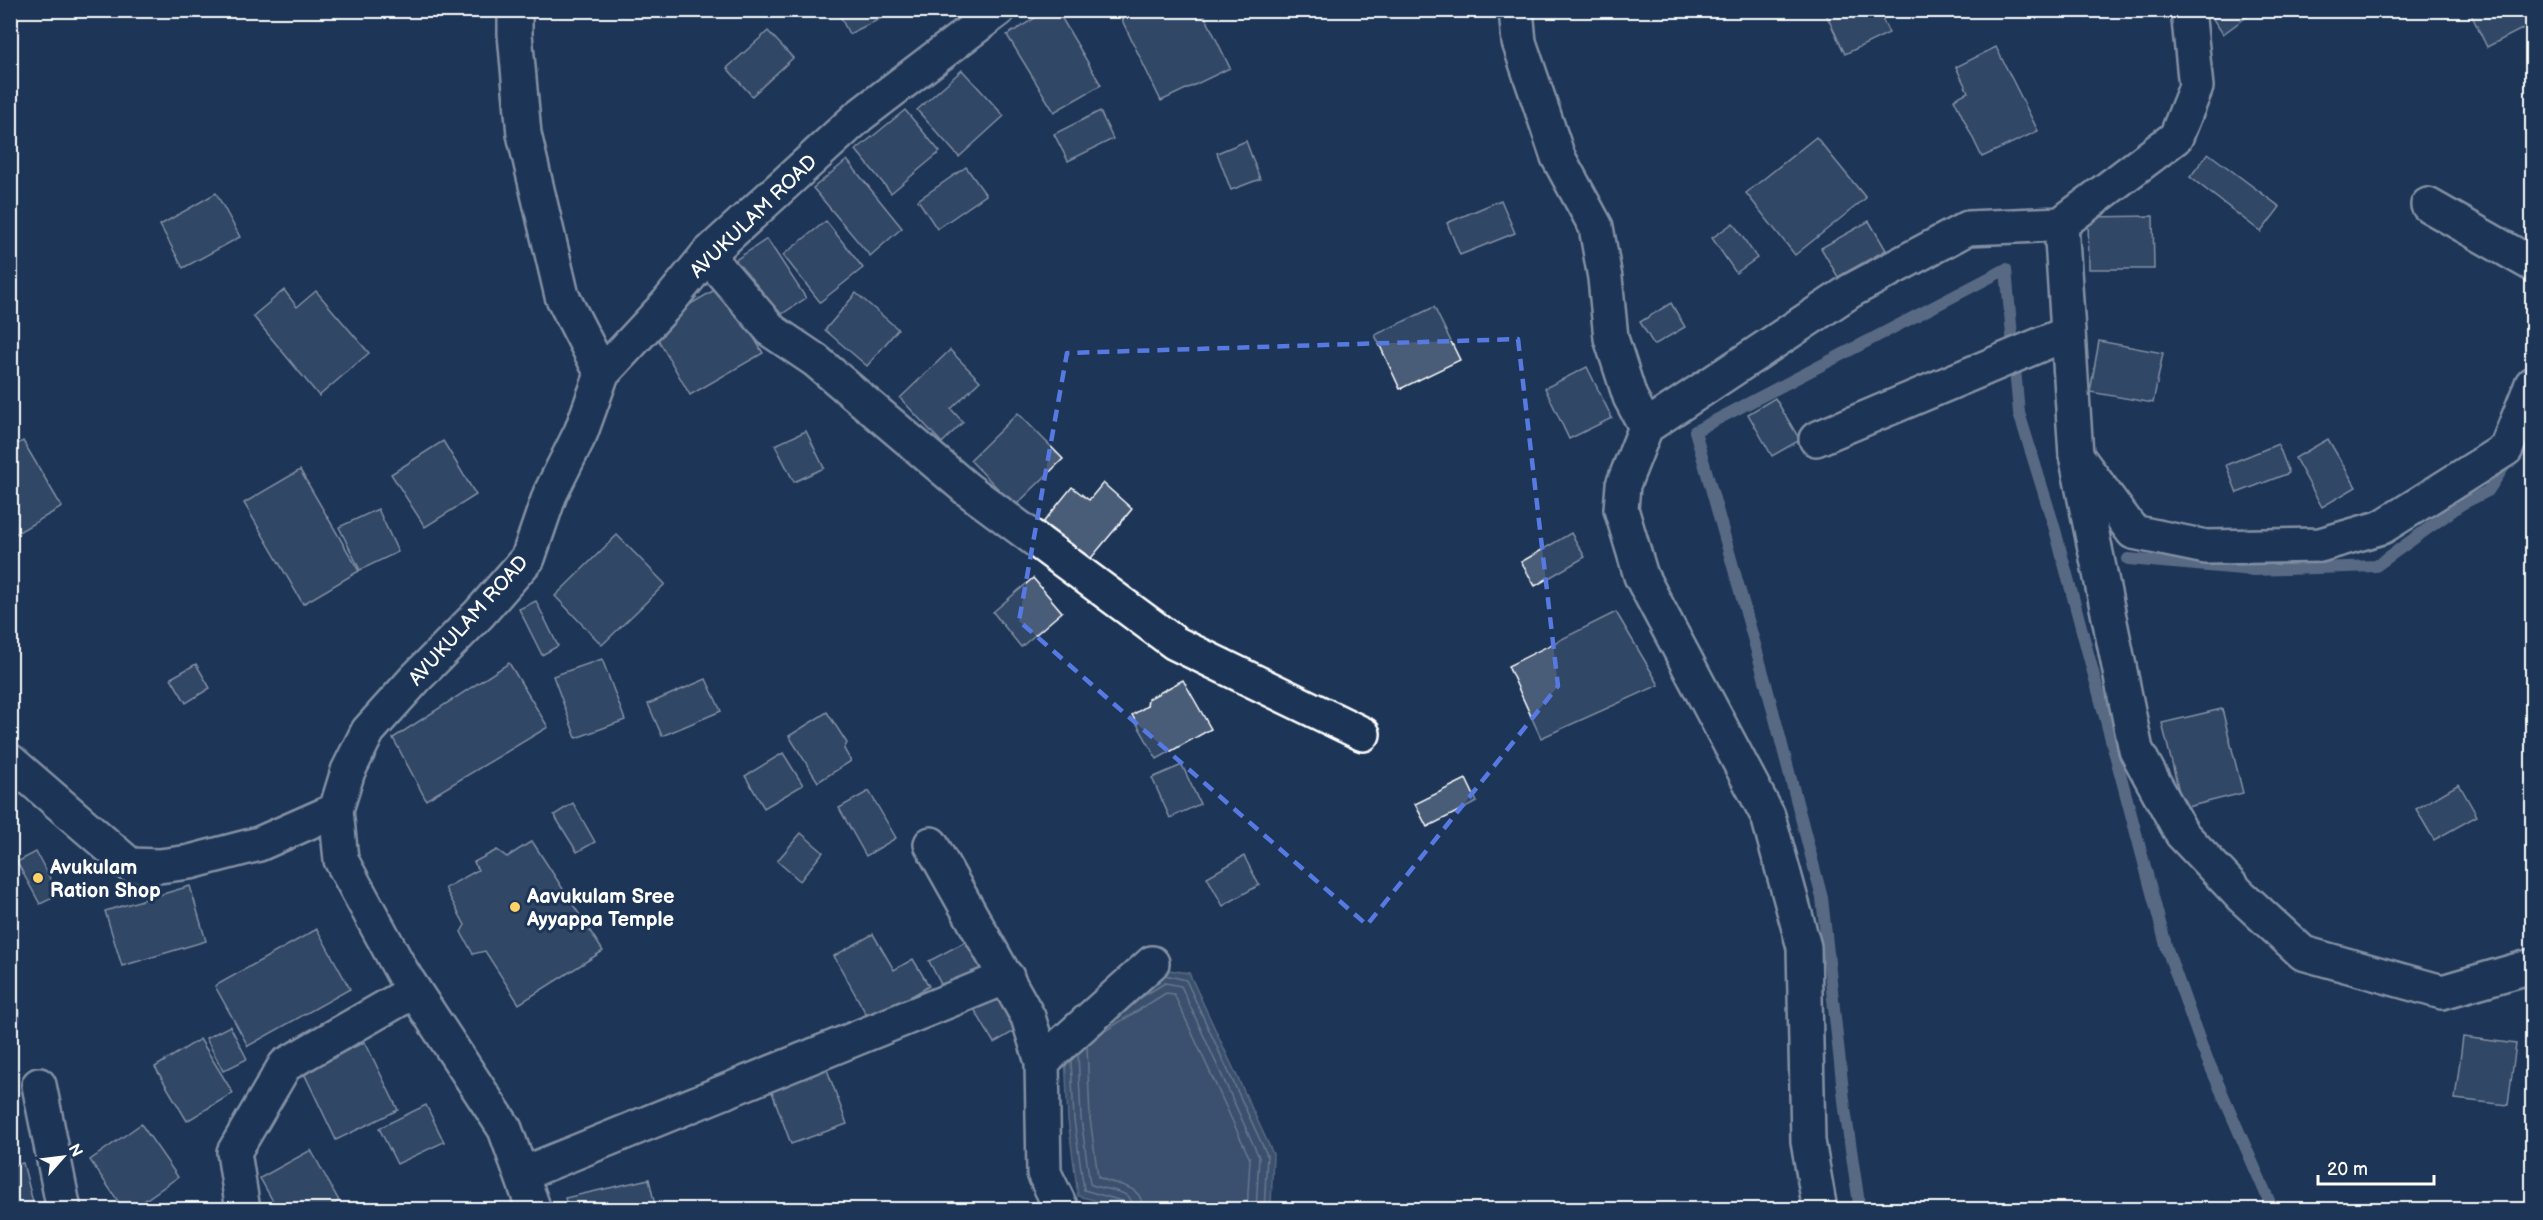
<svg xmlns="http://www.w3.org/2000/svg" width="2543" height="1220" viewBox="0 0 2543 1220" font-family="'Balsamiq Sans',sans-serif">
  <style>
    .water { fill: #617289; stroke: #a0aab8; stroke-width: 1.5 }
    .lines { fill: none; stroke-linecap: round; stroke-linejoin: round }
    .shore { stroke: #c0c7d0; stroke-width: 1.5 }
    .stream { stroke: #a0aab8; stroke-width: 12 }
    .building { fill: #4a5d79; stroke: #fff; stroke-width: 1.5 }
    .minor-casing { stroke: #fff; stroke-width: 38 }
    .secondary-casing { stroke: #fff; stroke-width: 38 }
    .minor { stroke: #1d3557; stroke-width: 33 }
    .secondary { stroke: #1d3557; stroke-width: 33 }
    .marked { fill: none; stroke: #567ae2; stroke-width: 4.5; stroke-dasharray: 12 8; stroke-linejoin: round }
    .poi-dot { fill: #ffd166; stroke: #1d3557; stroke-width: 2 }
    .labels { text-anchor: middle; stroke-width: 6; stroke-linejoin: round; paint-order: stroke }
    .street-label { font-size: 20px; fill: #fff; stroke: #1d3557 }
    .poi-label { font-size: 20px; font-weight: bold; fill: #fff; stroke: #1d3557; text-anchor: start }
  </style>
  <rect width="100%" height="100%" fill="#1d3557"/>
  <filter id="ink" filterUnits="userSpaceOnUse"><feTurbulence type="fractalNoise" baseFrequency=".0167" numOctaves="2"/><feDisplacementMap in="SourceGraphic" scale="12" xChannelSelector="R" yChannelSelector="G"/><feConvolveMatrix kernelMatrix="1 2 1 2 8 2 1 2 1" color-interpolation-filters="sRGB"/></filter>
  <g filter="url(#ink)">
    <polygon class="water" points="1162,969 1189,973 1273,1154 1271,1206 1267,1210 1131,1210 1078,1196 1068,1120 1064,1031"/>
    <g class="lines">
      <g class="shore">
        <polyline points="1165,975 1186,980 1267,1155 1264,1210"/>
        <polyline points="1137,1000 1165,983 1181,986 1259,1157 1256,1210"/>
        <polyline points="1097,1036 1166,993 1174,994 1250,1159 1247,1210"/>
        <path d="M1087 1046 1090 1118 1098 1177C1116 1187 1142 1182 1143 1210"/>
        <path d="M1078 1053 1081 1119 1090 1184C1105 1192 1133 1187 1134 1210"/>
        <polyline points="1071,1060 1074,1120 1084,1190 1122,1201 1126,1210"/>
      </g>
      <g class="stream">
        <polyline points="2128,559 2253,570 2376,566 2462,504 2488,491 2509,459"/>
        <polyline points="1860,1210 1845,1109 1822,898 1766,684 1695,431 2006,269 2019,413 2054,526 2167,949 2202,1047 2273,1210"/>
      </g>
    </g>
    <g class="building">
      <polygon points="837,10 898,10 849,34"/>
      <polygon points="1048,10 1057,10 1101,85 1054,112 1007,35"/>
      <polygon points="1137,10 1202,10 1230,68 1161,101 1121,18"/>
      <polygon points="1824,10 1878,10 1889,33 1845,54"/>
      <polygon points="2207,10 2256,10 2223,34"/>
      <polygon points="2469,10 2526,10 2532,24 2487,47"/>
      <polygon points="768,31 793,58 752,96 727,68"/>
      <polygon points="1996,47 2038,131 1982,157 1954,99 1968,92 1956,67"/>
      <polygon points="962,70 1004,116 959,157 917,110"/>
      <polygon points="905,110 940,152 891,193 856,150"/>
      <polygon points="1100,111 1113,139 1068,161 1054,134"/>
      <polygon points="1816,137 1866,198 1795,255 1746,193"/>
      <polygon points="1246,141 1260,179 1231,190 1217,153"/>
      <polygon points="2208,153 2280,207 2261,232 2190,177"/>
      <polygon points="847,160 902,228 870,256 813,188"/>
      <polygon points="966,167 986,195 937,229 918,200"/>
      <polygon points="216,193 240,237 183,268 160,225"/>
      <polygon points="1501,200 1515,233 1460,255 1447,223"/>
      <polygon points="2153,216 2154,269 2089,269 2088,217"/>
      <polygon points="826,221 863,268 820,302 783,255"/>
      <polygon points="1869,221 1886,250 1838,277 1821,248"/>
      <polygon points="1733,223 1757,258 1736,273 1712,238"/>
      <polygon points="767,239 806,298 773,320 734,261"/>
      <polygon points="723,285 763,353 690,395 651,327"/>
      <polygon points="284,290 297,307 316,291 369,353 319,396 253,316"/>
      <polygon points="856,293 898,329 867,366 825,330"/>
      <polygon points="1671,303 1685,327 1654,345 1640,322"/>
      <polygon points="1434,307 1460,360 1400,389 1375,335"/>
      <polygon points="2099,341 2163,353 2153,403 2090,392"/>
      <polygon points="950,350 980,381 951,409 963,422 942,443 900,398"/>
      <polygon points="1587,367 1612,418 1569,439 1545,388"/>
      <polygon points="1775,398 1800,440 1772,456 1748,414"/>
      <polygon points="1018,413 1063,459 1015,506 970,460"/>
      <polygon points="806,431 824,468 794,482 775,445"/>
      <polygon points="2328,439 2356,487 2322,507 2295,458"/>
      <polygon points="23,441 62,507 10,537 10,448"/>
      <polygon points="443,441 476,495 425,527 391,474"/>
      <polygon points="2278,444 2289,473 2237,493 2226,465"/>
      <polygon points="300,470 359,571 303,604 244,503"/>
      <polygon points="1103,483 1132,509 1087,563 1042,524 1072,487 1089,500"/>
      <polygon points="378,509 398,552 360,570 339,527"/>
      <polygon points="1571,533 1585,557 1535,586 1521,562"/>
      <polygon points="617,535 665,584 602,645 555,596"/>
      <polygon points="1033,578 1062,612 1021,647 993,612"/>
      <polygon points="536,601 558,646 542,655 519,609"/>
      <polygon points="1616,612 1659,685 1541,738 1508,666"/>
      <polygon points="602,659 625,720 576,738 553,676"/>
      <polygon points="509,663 548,727 426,800 393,738"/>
      <polygon points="196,664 210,688 186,703 171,678"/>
      <polygon points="706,679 721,711 662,736 648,704"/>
      <polygon points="1183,680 1211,729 1157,759 1132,715 1147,706 1148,699"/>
      <polygon points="2222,709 2243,793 2183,808 2162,723"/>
      <polygon points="827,712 847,743 844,749 851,761 818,782 789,736"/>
      <polygon points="783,753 803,785 764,808 745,776"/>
      <polygon points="1182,765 1200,804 1170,818 1152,778"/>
      <polygon points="1466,779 1477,802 1427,827 1415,804"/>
      <polygon points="2459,784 2477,816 2434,840 2416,809"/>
      <polygon points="869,791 896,838 866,856 839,808"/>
      <polygon points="573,803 595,842 577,852 554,815"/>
      <polygon points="801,833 823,852 800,881 777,861"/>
      <polygon points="532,841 603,951 519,1004 485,951 473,954 461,932 465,925 445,888 478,870 474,862 497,850 507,857"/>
      <polygon points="36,852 59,895 40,904 17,862"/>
      <polygon points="1244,856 1259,885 1223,906 1207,877"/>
      <polygon points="190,886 206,941 122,966 105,911"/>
      <polygon points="317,929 350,989 248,1046 215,986"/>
      <polygon points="10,934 13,934 19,1020 10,1021"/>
      <polygon points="873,934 894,970 913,959 929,986 870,1021 834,956"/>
      <polygon points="976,936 995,973 948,998 929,961"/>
      <polygon points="1001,984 1025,1025 994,1043 970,1002"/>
      <polygon points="230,1026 247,1059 223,1071 206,1038"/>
      <polygon points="2463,1037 2516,1044 2508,1105 2455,1099"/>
      <polygon points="200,1039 233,1093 187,1121 155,1067"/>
      <polygon points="365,1042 398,1110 336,1140 303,1071"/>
      <polygon points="825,1064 847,1124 791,1144 769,1084"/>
      <polygon points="426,1105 444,1142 397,1164 379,1128"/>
      <polygon points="141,1124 178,1177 131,1210 124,1210 90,1160"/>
      <polygon points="311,1150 339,1201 322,1210 278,1210 260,1178"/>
      <polygon points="23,1163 35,1210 10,1210 10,1166"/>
      <polygon points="649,1179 656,1210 568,1210 565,1198"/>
    </g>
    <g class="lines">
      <defs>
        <g id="minor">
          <polyline points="515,10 515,34 524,134 562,296 602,374"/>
          <polyline points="1516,10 1519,42 1558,157 1596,227 1605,278 1611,338 1630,397 1646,427"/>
          <polyline points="2428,205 2532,264"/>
          <polyline points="2061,224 2076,455 2133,532 2206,547 2320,545 2382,527 2506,449 2532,384"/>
          <polyline points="707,255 772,331 815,360 967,489 1175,643 1363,734"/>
          <polyline points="1816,439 2068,333"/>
          <polyline points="2076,455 2136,750 2182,834 2240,895 2303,953 2442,992 2532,966"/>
          <polyline points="10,761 130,865 159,866 190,862 259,844 336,810"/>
          <polyline points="931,844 1028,1017 1042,1062 1044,1173 1062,1210"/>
          <polyline points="1042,1062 1152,963"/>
          <polyline points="39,1085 64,1210"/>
          <polyline points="522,1174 1007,977"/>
          <polyline points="243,1210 234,1152 285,1065 414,991"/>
          <polyline points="1820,1210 1808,1141 1804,947 1768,816 1641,576 1621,509 1623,485 1646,427 1852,290 1968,228 2061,224 2176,137 2196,87 2188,10"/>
        </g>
        <polyline id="secondary" points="534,1210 505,1129 402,972 341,860 336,810 348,771 368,731 415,679 479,614 528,558 550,494 581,432 602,374 667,304 707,255 859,116 998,10"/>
      </defs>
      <use href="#minor" class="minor-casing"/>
      <use href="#secondary" class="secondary-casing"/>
      <use href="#minor" class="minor"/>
      <use href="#secondary" class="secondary"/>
    </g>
  </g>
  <path d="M0 0H2543V1220H0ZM1518 339 1558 686 1367 925 1019 621 1067 353Z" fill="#1d3557" fill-opacity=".55" fill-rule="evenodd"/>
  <path class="marked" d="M1518 339 1558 686 1367 925 1019 621 1067 353Z"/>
  <g class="poi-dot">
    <circle cx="38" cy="878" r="6"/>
    <circle cx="515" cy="907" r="6"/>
  </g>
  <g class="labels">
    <g class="street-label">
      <text transform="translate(753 216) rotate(-44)" y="7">AVUKULAM ROAD</text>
      <text transform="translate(468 620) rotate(-48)" y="7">AVUKULAM ROAD</text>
    </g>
    <g class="poi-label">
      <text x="50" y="874">Avukulam<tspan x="50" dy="23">Ration Shop</tspan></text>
      <text x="527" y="903">Aavukulam Sree<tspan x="527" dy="23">Ayyappa Temple</tspan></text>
    </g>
  </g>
  <rect width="2543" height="1220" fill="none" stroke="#1d3557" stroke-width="36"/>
  <rect x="18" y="18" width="2507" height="1184" fill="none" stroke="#fff" stroke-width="2" filter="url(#ink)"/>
  <g transform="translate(63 1157) rotate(62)" stroke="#1d3557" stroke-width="4.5" paint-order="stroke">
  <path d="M0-4.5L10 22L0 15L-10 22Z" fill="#ffffff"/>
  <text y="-9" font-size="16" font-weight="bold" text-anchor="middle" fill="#ffffff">N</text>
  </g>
  <path d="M2318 1175v9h116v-9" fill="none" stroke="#ffffff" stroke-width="3"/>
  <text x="2327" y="1175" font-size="18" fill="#ffffff" stroke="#1d3557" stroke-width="4.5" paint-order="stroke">20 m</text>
</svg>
